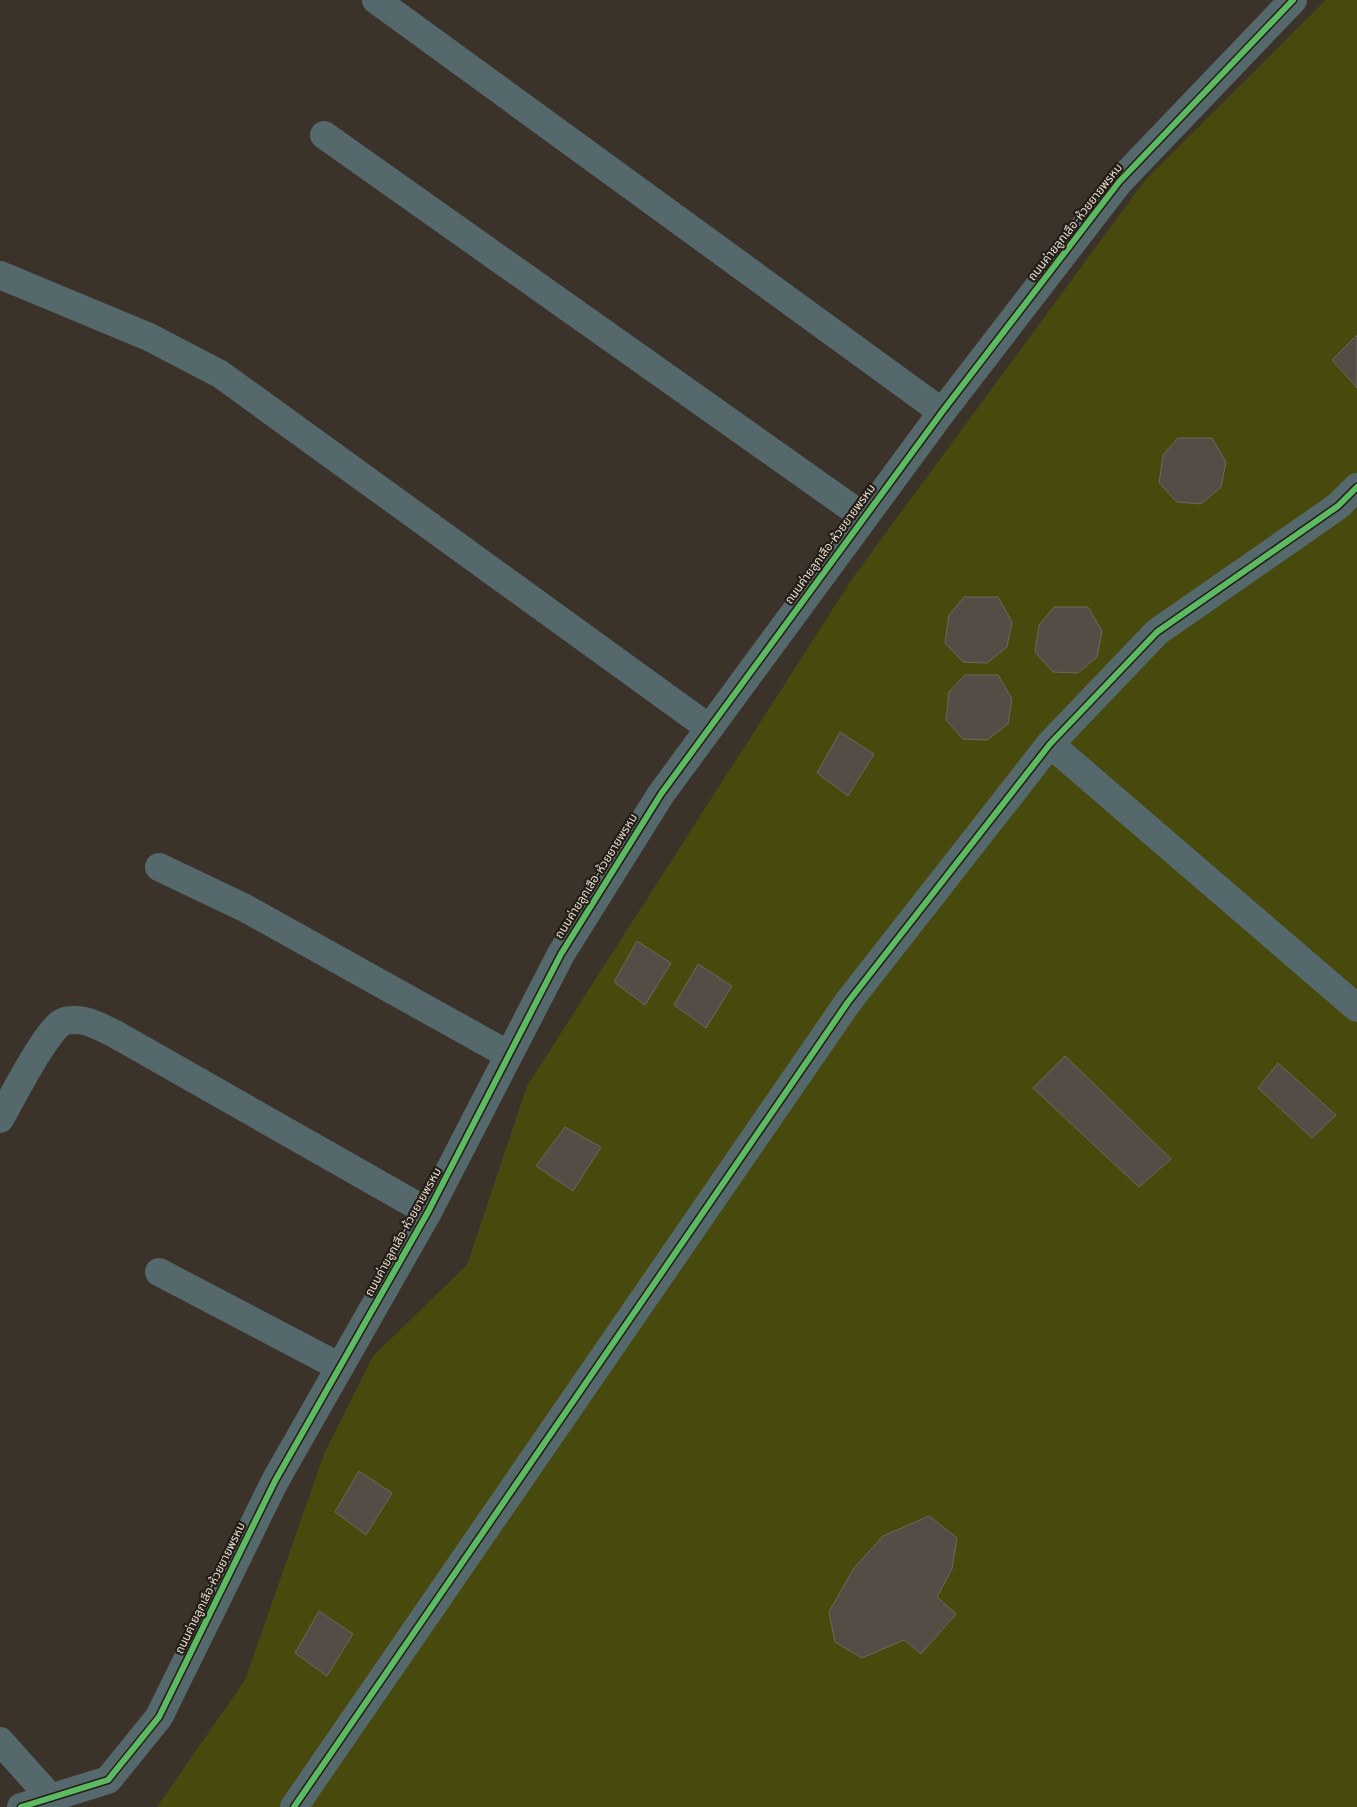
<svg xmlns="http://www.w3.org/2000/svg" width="1357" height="1807" viewBox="0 0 1357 1807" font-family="'PT Sans','Noto Sans Thai',sans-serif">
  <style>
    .green { fill: #48490c }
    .building { fill: #544d46; stroke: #6e675f }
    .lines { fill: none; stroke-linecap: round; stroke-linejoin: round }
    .minor { stroke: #55696d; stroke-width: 28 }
    .cycleway-casing { stroke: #231d15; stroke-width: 9 }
    .cycleway { stroke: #5cba63; stroke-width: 6 }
    .labels { text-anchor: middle; stroke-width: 4.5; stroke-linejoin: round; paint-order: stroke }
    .street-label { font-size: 12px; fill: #e4dbd0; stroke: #231d15 }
  </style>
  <rect width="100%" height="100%" fill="#3b332a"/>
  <polygon class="green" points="1326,0 1357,0 1357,1807 157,1807 245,1680 324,1454 373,1356 467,1265 527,1086 852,579 1145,180"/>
  <g class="building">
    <polygon points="1357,335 1357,388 1332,360"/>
    <polygon points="1178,438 1212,438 1226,462 1221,487 1201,504 1177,502 1159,483 1163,455"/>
    <polygon points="964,597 998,597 1012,622 1007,647 987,663 963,662 945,643 949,615"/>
    <polygon points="1054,607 1088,607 1102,631 1097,657 1078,673 1053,672 1035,652 1039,625"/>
    <polygon points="965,675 998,675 1012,699 1008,724 987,740 963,739 946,720 949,692"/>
    <polygon points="840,732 874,754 848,796 817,773"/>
    <polygon points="637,941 671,963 645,1005 614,982"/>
    <polygon points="698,964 732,986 706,1028 674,1005"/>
    <polygon points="1065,1056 1171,1159 1139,1187 1033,1088"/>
    <polygon points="1278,1063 1336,1115 1312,1138 1258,1088"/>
    <polygon points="565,1127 601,1147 573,1191 536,1166"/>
    <polygon points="359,1471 392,1493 366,1535 335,1512"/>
    <polygon points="929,1516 957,1538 952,1569 937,1597 956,1614 921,1654 904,1640 862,1658 835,1642 829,1612 854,1568 883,1536"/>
    <polygon points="319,1611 353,1634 327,1676 295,1653"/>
  </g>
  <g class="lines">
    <g class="minor">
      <polyline points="376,0 942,412"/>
      <polyline points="324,135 864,517"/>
      <polyline points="0,275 149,337 220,374 709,728"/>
      <polyline points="1050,744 1357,1008"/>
      <polyline points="159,867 245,908 509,1055"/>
      <path d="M0 1119C10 1102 49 1024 65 1021 85 1017 98 1026 115 1034L428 1212"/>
      <polyline points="159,1272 340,1367"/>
      <polyline points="0,1741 51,1798"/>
      <polyline points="21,1807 108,1780 159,1717 275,1481 428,1212 561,954 661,794 942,412 1119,182 1293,0"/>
      <polyline points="294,1807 848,1002 1050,744 1157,632 1338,506 1357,487"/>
    </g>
    <defs>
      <g id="cycleway">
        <polyline points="21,1807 108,1780 159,1717 275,1481 428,1212 561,954 661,794 942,412 1119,182 1293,0"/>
        <polyline points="294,1807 848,1002 1050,744 1157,632 1338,506 1357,487"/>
      </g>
    </defs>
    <use href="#cycleway" class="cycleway-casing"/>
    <use href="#cycleway" class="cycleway"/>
  </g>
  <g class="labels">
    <g class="street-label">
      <text transform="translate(1075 222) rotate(-52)" y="4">ถนนค่ายลูกเสึอ-ห้วยยายพรหม</text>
      <text transform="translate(830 544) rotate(-54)" y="4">ถนนค่ายลูกเสึอ-ห้วยยายพรหม</text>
      <text transform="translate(596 876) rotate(-58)" y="4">ถนนค่ายลูกเสึอ-ห้วยยายพรหม</text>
      <text transform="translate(403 1232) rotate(-61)" y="4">ถนนค่ายลูกเสึอ-ห้วยยายพรหม</text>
      <text transform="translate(210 1588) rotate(-64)" y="4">ถนนค่ายลูกเสึอ-ห้วยยายพรหม</text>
    </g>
  </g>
</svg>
